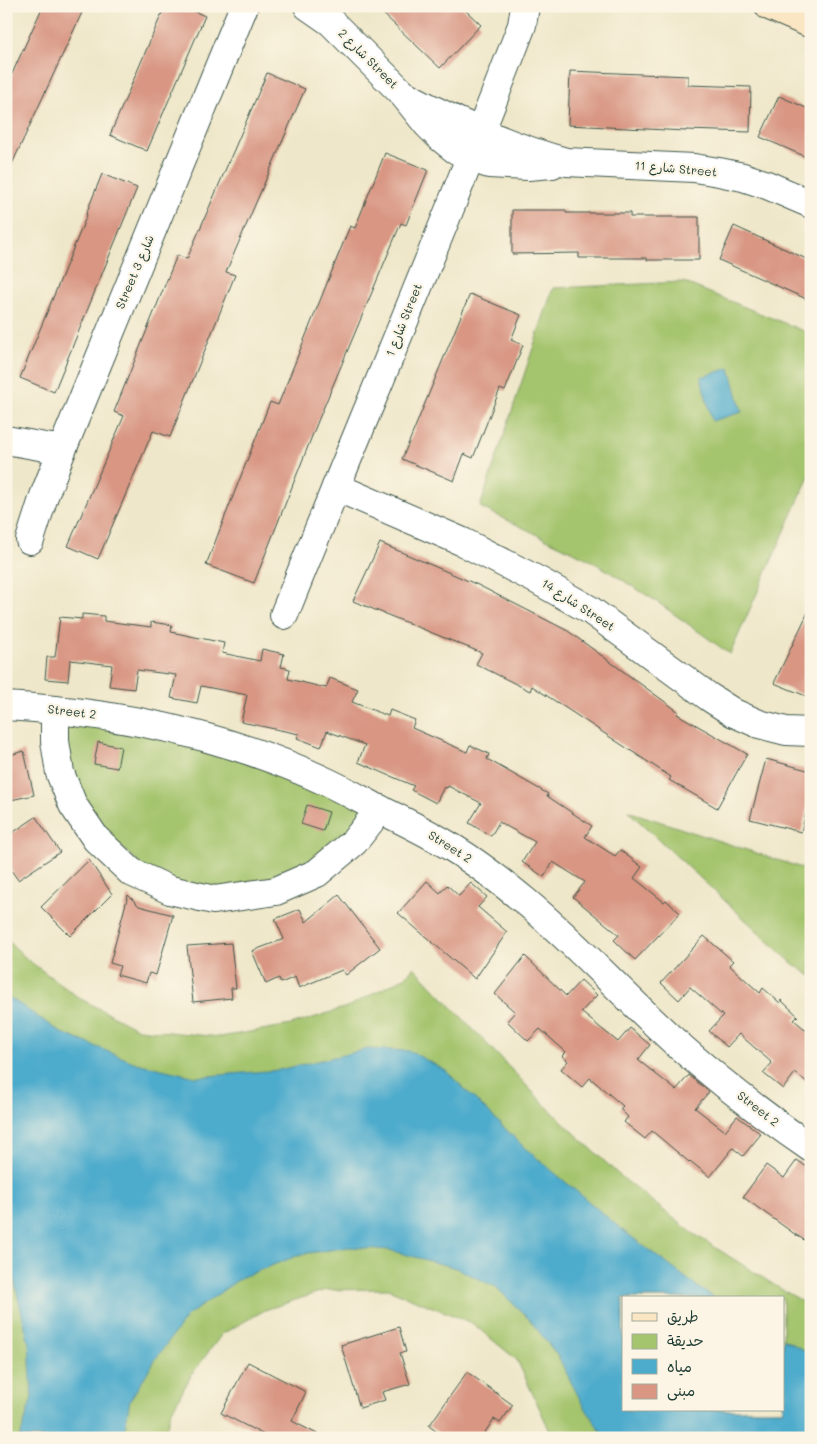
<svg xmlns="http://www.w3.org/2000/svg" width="817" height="1444" viewBox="0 0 817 1444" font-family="Mali,'Playpen Sans Arabic',sans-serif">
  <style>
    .green { fill: #a4c46d; stroke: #628050; fill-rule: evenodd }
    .water { fill: #4dabcc; stroke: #367480 }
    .building { fill: #d89683 }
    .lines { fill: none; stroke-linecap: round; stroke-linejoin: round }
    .minor-casing { stroke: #3e564a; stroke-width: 30 }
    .secondary-casing { stroke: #3e564a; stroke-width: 30 }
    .minor { stroke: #fff; stroke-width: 28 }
    .secondary { stroke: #fbe6c4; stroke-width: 28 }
    .labels { text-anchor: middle; stroke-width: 4.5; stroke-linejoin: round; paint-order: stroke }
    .street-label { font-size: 12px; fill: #1f3d34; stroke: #fcf5e5 }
  </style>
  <rect width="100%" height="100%" fill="#fcf5e5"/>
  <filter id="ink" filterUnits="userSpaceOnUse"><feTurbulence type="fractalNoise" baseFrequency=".02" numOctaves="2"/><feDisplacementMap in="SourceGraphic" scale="10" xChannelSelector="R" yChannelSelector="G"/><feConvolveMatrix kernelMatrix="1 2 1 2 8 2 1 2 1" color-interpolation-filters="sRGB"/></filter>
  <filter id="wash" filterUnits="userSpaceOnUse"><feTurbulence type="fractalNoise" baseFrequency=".0096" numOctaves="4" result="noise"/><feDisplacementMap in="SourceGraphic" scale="20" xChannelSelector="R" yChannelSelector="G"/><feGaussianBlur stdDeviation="1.12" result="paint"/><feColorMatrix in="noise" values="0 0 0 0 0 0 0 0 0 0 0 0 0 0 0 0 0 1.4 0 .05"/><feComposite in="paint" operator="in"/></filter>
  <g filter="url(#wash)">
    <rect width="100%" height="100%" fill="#efe7c9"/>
    <g class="green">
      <polygon points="683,282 811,334 811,472 730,654 653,599 592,561 480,507 553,288"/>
      <polygon points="55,710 120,718 380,809 276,891 170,890 73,805"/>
      <polygon points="628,811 811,871 811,976 792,963"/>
      <path d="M6 939 28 960 79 998 138 1029 220 1037 291 1025 347 1007 404 978 414 967 545 1105 619 1175 691 1232 779 1288 811 1306V1438H556L549 1429 517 1360 472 1323 388 1289 326 1290 265 1310 222 1334 192 1374 170 1414 164 1438H6ZM623 1298H783V1410H623Z"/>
    </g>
    <g class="water">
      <polygon points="730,368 742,412 712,421 701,377"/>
      <polygon points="6,995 60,1032 136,1063 196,1077 279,1070 368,1049 410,1051 446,1071 525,1148 625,1232 702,1290 715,1298 623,1298 623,1410 783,1410 783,1339 811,1354 811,1438 605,1438 582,1403 557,1355 529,1319 496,1287 456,1268 389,1250 350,1247 302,1254 242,1277 187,1316 157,1357 130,1400 123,1438 20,1438 32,1397 29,1344 13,1276 6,1265"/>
    </g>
    <g id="blocks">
      <g class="building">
        <polygon points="43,6 85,6 6,177 6,87"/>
        <polygon points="165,6 182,6 205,16 147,151 110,135"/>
        <polygon points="375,6 461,6 481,25 440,68"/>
        <polygon points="570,71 688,76 688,85 751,87 750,132 686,130 686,131 568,125"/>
        <polygon points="267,73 305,89 226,272 235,275 170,437 153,431 98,559 68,546 124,416 114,412 177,255 187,259"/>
        <polygon points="779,96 811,110 811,159 760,137"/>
        <polygon points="385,153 428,170 406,225 401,223 318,421 254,583 206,565 270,402 278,405 350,226 355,228"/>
        <polygon points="102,174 137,188 54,392 20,378 87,215 86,214"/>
        <polygon points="512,210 566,210 566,213 630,213 630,217 699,217 699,260 647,260 647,258 579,258 579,253 512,254"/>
        <polygon points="734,226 811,261 811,301 719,260"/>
        <polygon points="470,294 521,315 511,340 523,345 505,391 500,389 473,458 464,454 454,481 402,459"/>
        <polygon points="380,543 478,585 568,631 679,712 677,714 747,754 717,808 669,780 671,777 532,686 530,691 476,664 482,653 353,601"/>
        <polygon points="811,606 811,698 774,683"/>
        <polygon points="82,614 104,616 104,621 151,627 151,622 172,625 171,632 224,643 222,653 260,661 262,649 284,654 281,667 290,669 288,679 326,688 330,678 358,689 352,702 388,716 390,710 415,720 412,728 467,752 470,745 489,754 487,759 548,794 547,796 592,826 585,837 615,856 620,850 642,867 634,878 664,902 666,900 680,913 635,960 614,940 619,935 573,897 585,882 553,862 544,877 522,862 535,842 499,822 491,836 469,823 481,803 448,786 447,788 444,787 436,803 411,790 414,786 358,762 365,745 327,731 321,747 297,738 299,734 241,722 247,695 201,686 197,703 171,698 176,675 137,670 134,689 109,686 112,665 70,660 68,681 45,679 47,657 55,657 60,617 82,619"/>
        <polygon points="98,742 121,747 117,768 94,764"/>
        <polygon points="24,751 34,795 6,801 6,756"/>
        <polygon points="766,759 811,771 811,795 801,832 750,819"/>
        <polygon points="307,805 329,812 323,831 301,824"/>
        <polygon points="36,817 60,852 18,880 6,863 6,837"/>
        <polygon points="89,860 112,894 70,936 41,907"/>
        <polygon points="427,881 440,893 447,885 459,896 471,883 487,897 478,907 507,932 475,979 398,913"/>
        <polygon points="128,895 139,906 173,915 156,975 149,973 146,983 117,975 120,966 110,963"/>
        <polygon points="339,895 380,948 346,975 342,970 299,988 295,977 281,983 279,978 266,984 252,951 284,939 275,919 300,909 306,922"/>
        <polygon points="704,936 733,961 729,965 760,993 763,988 780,1003 781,1000 798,1016 794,1020 811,1034 811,1085 795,1073 783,1089 763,1073 772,1063 739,1034 727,1047 709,1031 723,1016 690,987 679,1000 661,983"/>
        <polygon points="231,943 236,988 231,988 232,998 193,1002 187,946"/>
        <polygon points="525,956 566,996 581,980 597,995 581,1012 618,1042 630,1028 650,1045 638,1060 676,1090 689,1075 709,1092 695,1108 725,1131 737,1116 761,1134 743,1156 733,1148 710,1177 690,1161 689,1162 652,1131 645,1139 624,1122 628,1117 620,1109 623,1106 590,1078 582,1087 561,1069 568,1061 562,1056 566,1052 540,1029 528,1041 507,1021 515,1012 495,994"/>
        <polygon points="797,1160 811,1170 811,1244 796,1235 743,1197 766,1165 784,1178"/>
        <polygon points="399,1327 406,1352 400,1353 410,1384 382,1392 385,1400 360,1408 341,1345"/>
        <polygon points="248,1362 306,1392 292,1421 325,1438 270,1438 221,1413"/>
        <polygon points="467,1372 513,1405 500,1423 494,1419 481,1438 445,1438 429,1426"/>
      </g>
    </g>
  </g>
  <g filter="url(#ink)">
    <use href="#blocks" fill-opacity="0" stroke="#3e564a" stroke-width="1"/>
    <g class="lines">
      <defs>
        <g id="minor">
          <polyline points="308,6 331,22 403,94 427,124 440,137 455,149 471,158 489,164 528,166 552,164"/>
          <path d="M403 94C453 121 511 147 566 162L694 168 719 172 743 177 767 185 811 204"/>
          <polyline points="6,440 62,450"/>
          <polyline points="336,487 463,542 539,581 590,610 709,697 734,713 759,724 786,731 811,732"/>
          <polyline points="30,540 44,496 62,450 244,6"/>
          <path d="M284 615C363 418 447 223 522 25L525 6"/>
          <path d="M6 706C116 712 227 735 327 782 344 790 360 799 377 808 404 821 431 834 456 850 480 865 503 883 525 901 578 945 625 997 676 1043 719 1081 764 1116 811 1148"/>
          <polyline points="55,710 55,741 60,773 73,805 96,839 131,872 170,890 214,900 276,891 317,873 354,842 380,809"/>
        </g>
        <polyline id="secondary" points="769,6 811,24"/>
      </defs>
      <use href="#minor" class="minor-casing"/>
      <use href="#secondary" class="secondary-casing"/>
      <use href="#minor" class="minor"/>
      <use href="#secondary" class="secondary"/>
    </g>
  </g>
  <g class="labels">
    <g class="street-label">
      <text transform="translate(368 59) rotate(45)" y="4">شارع 2 Street</text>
      <text transform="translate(676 169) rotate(5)" y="4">شارع 11 Street</text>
      <text transform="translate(135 272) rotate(-67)" y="4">Street شارع 3</text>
      <text transform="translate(404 320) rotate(-68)" y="4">شارع 1 Street</text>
      <text transform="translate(578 605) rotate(33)" y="4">شارع 14 Street</text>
      <text transform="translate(72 712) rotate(7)" y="4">Street 2</text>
      <text transform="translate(450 847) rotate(32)" y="4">Street 2</text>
      <text transform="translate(758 1109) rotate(38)" y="4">Street 2</text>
    </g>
  </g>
  <rect width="817" height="1444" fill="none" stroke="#fcf5e5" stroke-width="25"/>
  <rect x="622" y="1296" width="162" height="115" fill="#fcf5e5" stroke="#a4ab9e"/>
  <rect x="632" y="1313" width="25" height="8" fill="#fbe6c4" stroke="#a4ab9e"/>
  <text x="667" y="1322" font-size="15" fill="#1f3d34">طريق</text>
  <rect x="632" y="1334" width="25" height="15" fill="#a4c46d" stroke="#a4ab9e"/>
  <text x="667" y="1346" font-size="15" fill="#1f3d34">حديقة</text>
  <rect x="632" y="1359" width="25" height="15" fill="#4dabcc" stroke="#a4ab9e"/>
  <text x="667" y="1372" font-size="15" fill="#1f3d34">مياه</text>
  <rect x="632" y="1384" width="25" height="15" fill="#d89683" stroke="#a4ab9e"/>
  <text x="667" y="1396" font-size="15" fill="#1f3d34">مبنى</text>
</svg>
